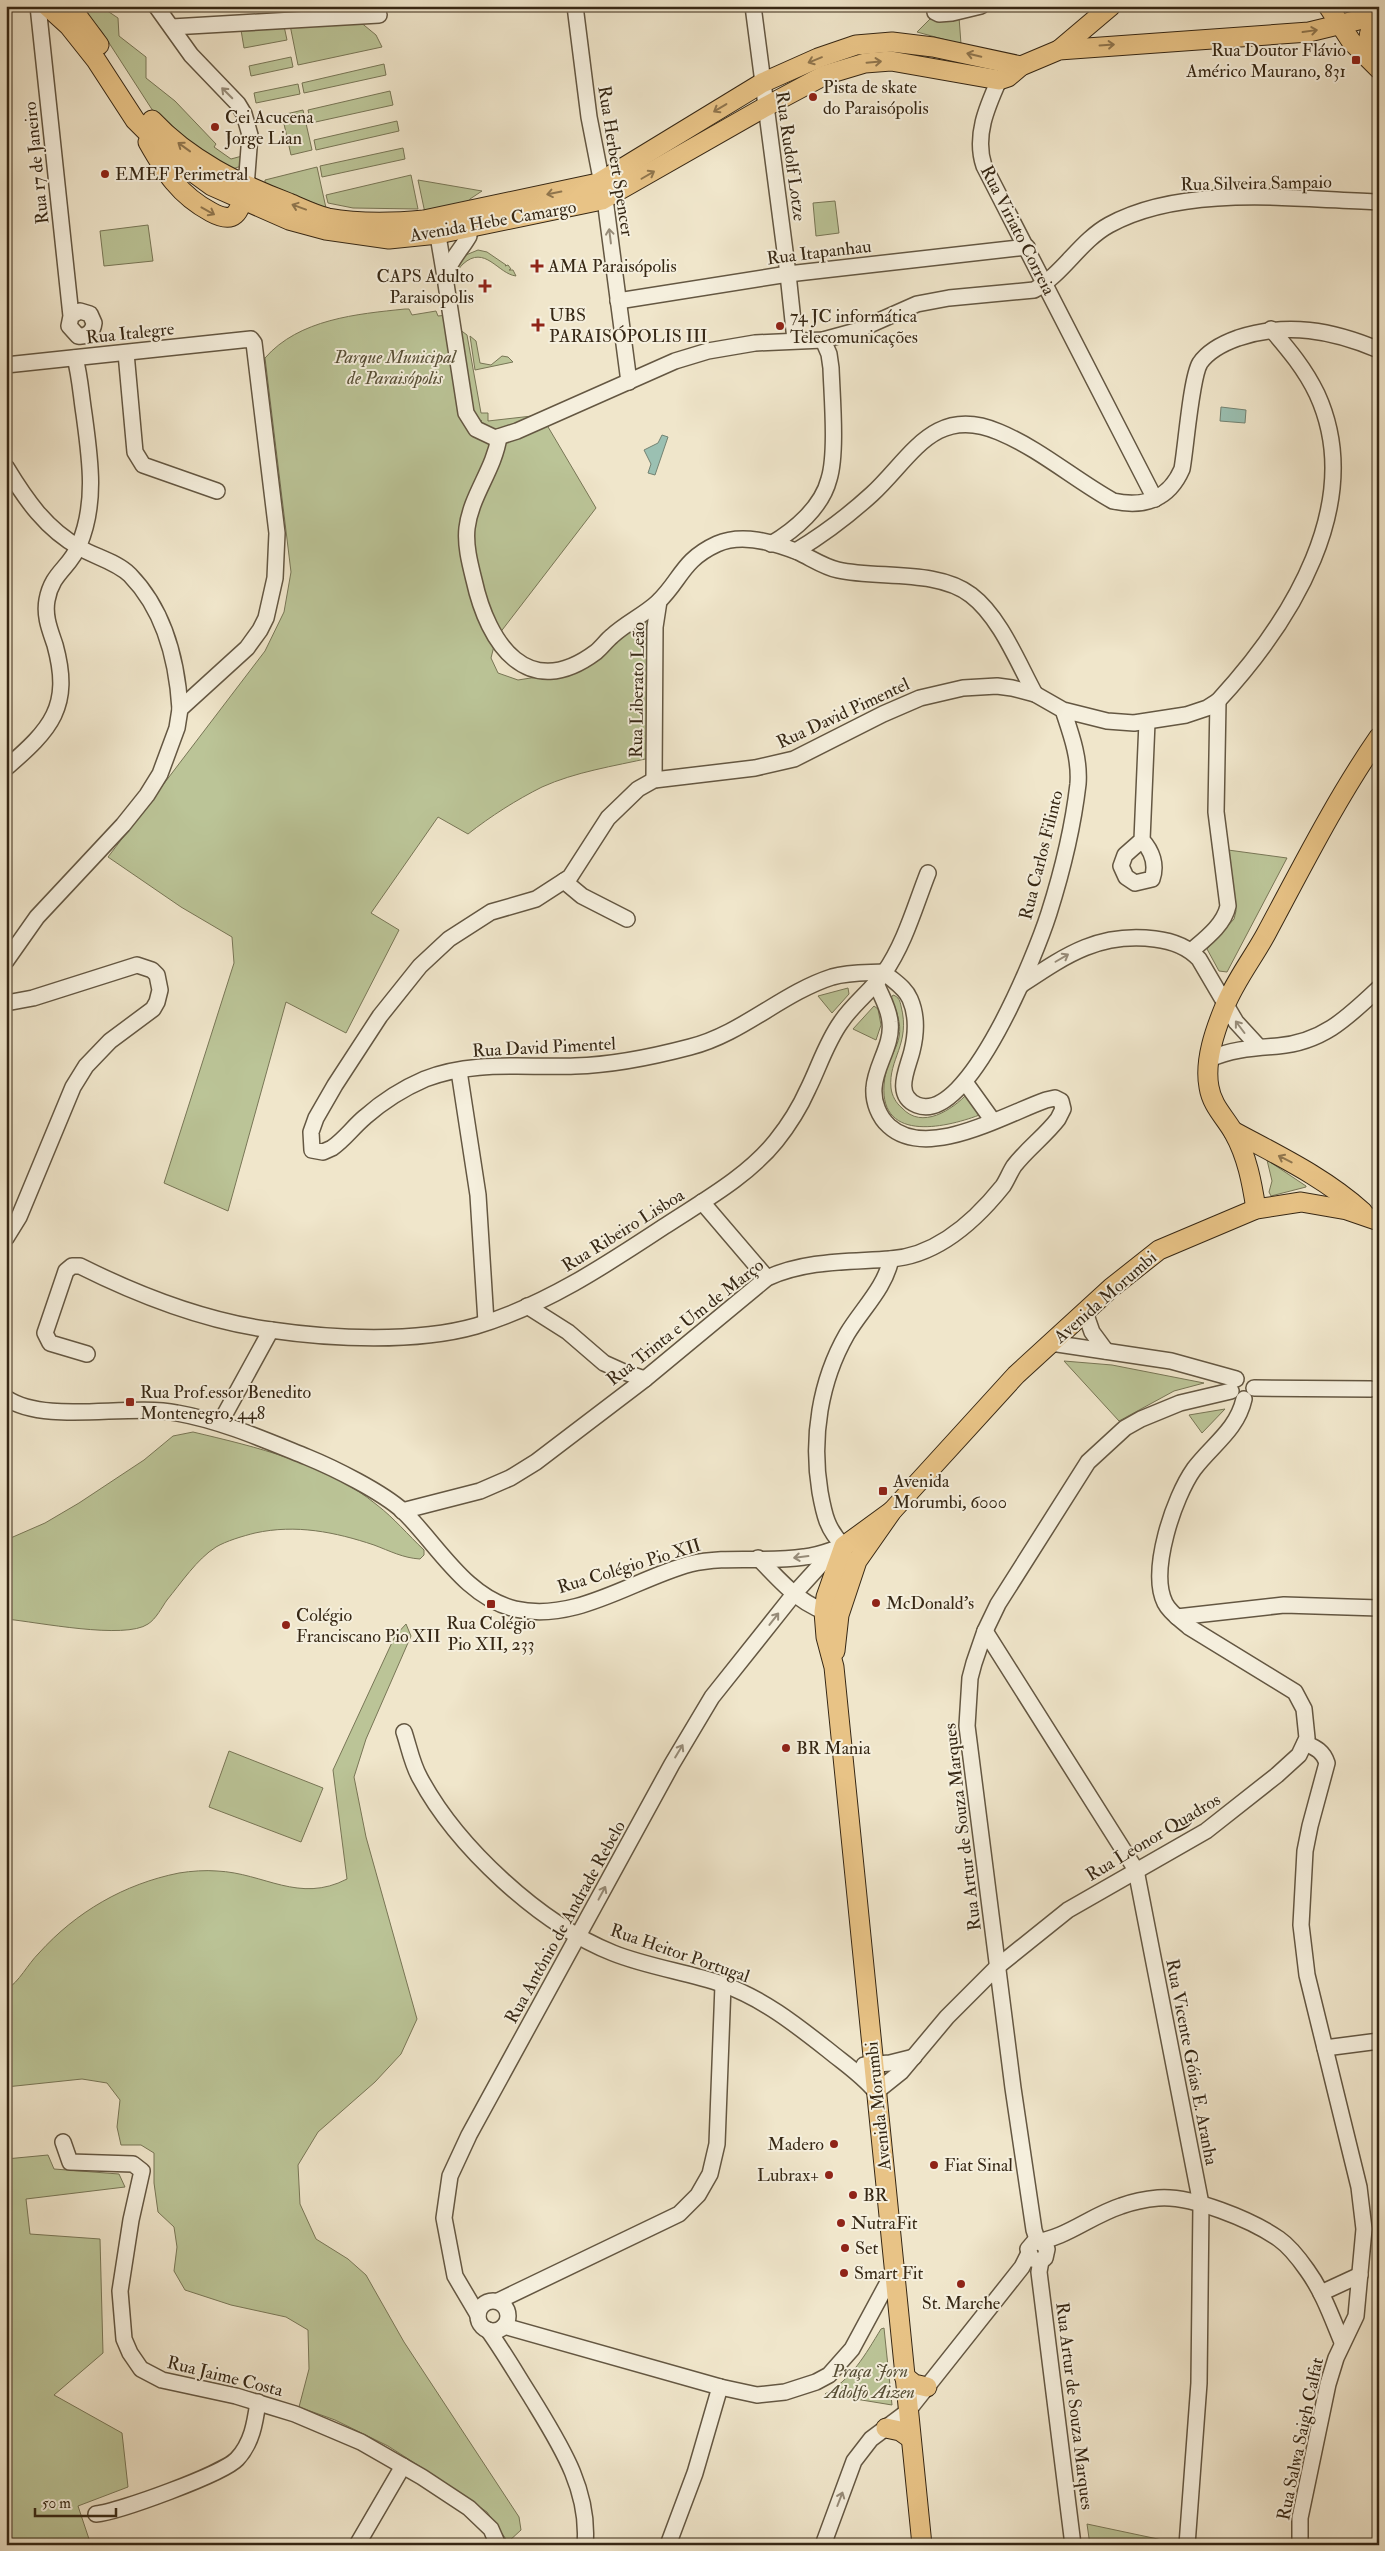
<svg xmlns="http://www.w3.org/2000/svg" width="1385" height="2551" viewBox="0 0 1385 2551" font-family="'IM FELL Double Pica',serif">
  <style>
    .green { fill: #bbc497; stroke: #787656 }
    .water { fill: #9bc0b2; stroke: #738373 }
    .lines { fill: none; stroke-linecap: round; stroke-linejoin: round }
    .minor-casing { stroke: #645742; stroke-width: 18 }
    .major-casing { stroke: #362714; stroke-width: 21 }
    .minor { stroke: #f5efdd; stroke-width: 15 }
    .major { stroke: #e8c386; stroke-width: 19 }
    .oneway { stroke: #8f754d }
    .oneway2 { stroke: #968b78 }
    .poi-dot { fill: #8f2418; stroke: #f5efdd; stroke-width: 2 }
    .labels { text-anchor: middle; stroke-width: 4; stroke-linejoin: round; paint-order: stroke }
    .poi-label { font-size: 18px; fill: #362714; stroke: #f5efdd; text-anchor: start }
    .street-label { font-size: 18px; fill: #362714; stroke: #f5efdd }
    .park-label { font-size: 18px; font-style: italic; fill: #574e35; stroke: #f5efdd }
  </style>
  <rect width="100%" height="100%" fill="#f0e6cb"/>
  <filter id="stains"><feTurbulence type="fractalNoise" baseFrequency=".004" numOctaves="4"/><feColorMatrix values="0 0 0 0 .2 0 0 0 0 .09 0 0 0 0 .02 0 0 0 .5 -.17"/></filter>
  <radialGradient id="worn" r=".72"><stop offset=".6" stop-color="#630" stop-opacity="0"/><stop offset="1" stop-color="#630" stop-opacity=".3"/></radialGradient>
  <g class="green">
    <polygon points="81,6 100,6 118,18 119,36 146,57 146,78 175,101 216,144 214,147 231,159 242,156 241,166 233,169 197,149 167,121 162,125 102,32"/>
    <polygon points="959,17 961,44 917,32 930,19"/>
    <polygon points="359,21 376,35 382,47 298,65 290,25"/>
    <polygon points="284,26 287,40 244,48 241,30"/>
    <polygon points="291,57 293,67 251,76 249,66"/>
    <polygon points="384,64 386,75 304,93 302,83"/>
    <polygon points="298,84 300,94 256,103 254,93"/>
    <polygon points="390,91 393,105 311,123 308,110"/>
    <polygon points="303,110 312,150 291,155 282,115"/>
    <polygon points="397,121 399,131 316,150 314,140"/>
    <polygon points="403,148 405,159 322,177 320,166"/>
    <polygon points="317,167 326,208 265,183 265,180"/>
    <polygon points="411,175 418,209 353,208 328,203 326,195"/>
    <polygon points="418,180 482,191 470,199 468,203 425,213"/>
    <polygon points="835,201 839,233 816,236 813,203"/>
    <polygon points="148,225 153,261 104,266 100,231"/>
    <path d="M478 250 487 252 506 265 505 266 508 265 511 269 509 270H513L516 276C498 274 485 244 463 264 456 271 453 279 454 289L452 278 461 257Z"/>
    <path d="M405 309H409L412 315 436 311 438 316 448 315 469 423 482 421 476 419 474 415 459 329 467 335 481 413H488V421L541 415 596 508 496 638 491 658 498 673 518 680 556 674 641 618H650V758C614 766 575 772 542 787 516 800 491 816 468 834L438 817 371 913 399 930 346 1033 286 1002 228 1211 164 1183 234 963 232 937 181 907 108 857 265 651 284 612 291 572 265 358C299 319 357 314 405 309Z"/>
    <polygon points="470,336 476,341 480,363 491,365 502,356 508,357 513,362 475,370"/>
    <polygon points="1228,850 1287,858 1227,972 1219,971 1207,949 1234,919 1236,911"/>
    <polygon points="848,988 849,994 832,1013 818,996"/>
    <path d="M893 995C899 997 900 1001 901 1006 911 1044 888 1059 891 1088 892 1096 896 1103 902 1108 922 1130 952 1110 968 1093L982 1114C949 1127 880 1144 884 1085 887 1045 913 1046 891 998Z"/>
    <polygon points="874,1006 878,1009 881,1025 876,1040 853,1029"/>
    <polygon points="1267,1160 1306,1186 1306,1187 1271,1196 1269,1192 1272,1181"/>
    <polygon points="1064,1361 1112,1365 1204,1383 1174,1391 1119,1421"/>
    <polygon points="1225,1409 1202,1433 1189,1415"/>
    <path d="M193 1432C256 1447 326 1463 377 1505 394 1518 408 1535 424 1550V1555L420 1559C403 1558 390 1551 374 1545 335 1532 296 1524 255 1533 243 1536 226 1541 216 1547 197 1559 181 1583 167 1600 162 1607 156 1619 148 1624 125 1640 37 1622 6 1619V1540L45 1523 79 1503 144 1460 173 1436Z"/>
    <path d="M406 1624 411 1636 366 1739 354 1777 366 1837 417 2019 401 2054 375 2082 318 2132 298 2165 300 2204 316 2239 348 2259 366 2275 404 2342 519 2517 521 2530 508 2542 487 2512 424 2469 388 2446 335 2420 299 2407 309 2369 308 2330 286 2317 231 2305 185 2290 174 2271 177 2247 174 2227 158 2212 154 2183V2153L141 2145H121L117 2127 120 2100 107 2083 82 2079 6 2087V1990C20 1981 27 1965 39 1953 76 1912 124 1884 179 1873 191 1871 206 1870 217 1871 264 1873 299 1904 347 1879L333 1770 395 1636Z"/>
    <polygon points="229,1751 323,1788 301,1842 209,1807"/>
    <polygon points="48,2155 54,2169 119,2174 125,2187 26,2199 30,2234 100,2239 103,2353 54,2395 122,2433 128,2487 78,2506 91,2545 6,2545 6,2159"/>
    <path d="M884 2328 892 2405 825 2394C852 2379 865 2355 881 2329Z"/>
    <polygon points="1087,2524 1172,2542 1172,2545 1090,2545"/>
  </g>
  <g class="water">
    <polygon points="1221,407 1246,410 1245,423 1220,421"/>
    <polygon points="662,435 668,437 655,475 648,473 651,464 644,450 658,443"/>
  </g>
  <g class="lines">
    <defs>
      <g id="minor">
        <path d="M38 6 71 316 69 326 78 336C87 337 93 332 94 323L90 314 80 311 71 316"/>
        <polyline points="156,6 191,55 238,104 244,114 250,135 246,187"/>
        <polyline points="575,6 589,117 605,199 629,382"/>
        <polyline points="753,6 788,274 795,340"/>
        <polyline points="934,6 935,12 939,14 952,13 981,6"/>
        <polyline points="172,27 379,15"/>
        <path d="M999 80C987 107 974 136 984 166L1155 499"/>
        <path d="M467 218 469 236C460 252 445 264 446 284L466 413 476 429 495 438 517 431 675 361 708 351 755 343 823 340 856 331 917 304 949 298 1034 290C1063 274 1080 241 1109 225 1183 184 1295 199 1379 202"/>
        <polyline points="436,224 445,277"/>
        <polyline points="618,301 788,274 1027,247"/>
        <polyline points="126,353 135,452 143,465 217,491"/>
        <polyline points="6,365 251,339 254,343 277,533 275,578 266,618 260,630 247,648 180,709 177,728 160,774 147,795 123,825 37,917 6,961"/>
        <path d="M499 437C494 470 471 495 467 528 465 545 470 564 474 580 488 644 528 703 596 652 602 647 606 641 612 636 626 623 644 615 658 602 681 580 682 560 717 544 742 533 773 542 798 552 811 558 824 567 838 570 878 579 937 569 971 595 1000 617 1018 663 1035 694"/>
        <path d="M6 467C26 500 46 529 80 548 96 557 117 562 130 575 165 611 177 660 180 709"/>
        <path d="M771 544C795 530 822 507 829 479 837 453 832 397 831 368L829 354 823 340"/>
        <path d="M796 551C824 534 848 516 872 494 911 458 934 404 999 432 1040 449 1075 480 1113 501 1145 508 1169 499 1182 469 1186 447 1191 378 1200 363 1209 350 1224 343 1238 338 1287 322 1332 330 1379 350"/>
        <path d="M1063 710C1071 734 1080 758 1078 784 1073 827 1062 872 1049 913 1037 951 968 1126 917 1105 893 1095 908 1068 912 1051 916 1035 917 1015 910 999 905 987 893 981 884 972 867 973 849 972 832 977 782 993 742 1034 690 1047 652 1057 614 1065 575 1066 525 1068 473 1060 425 1079 404 1088 382 1102 365 1117 353 1127 345 1139 332 1148L323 1152 312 1150 311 1132 316 1118 335 1085 380 1016 420 966 449 939 491 912 536 899 570 877 608 818 638 789 654 780 755 768 794 759 883 714 920 698 963 688 997 686 1012 688 1035 694 1063 710 1107 721 1134 723 1186 715 1207 708 1218 701C1290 623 1367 503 1317 394 1305 369 1289 350 1271 329"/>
        <path d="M6 768C51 729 72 707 55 645 50 630 44 616 47 600 52 572 70 568 79 545 97 503 90 458 84 414 81 395 80 376 75 358"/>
        <polyline points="654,780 655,627 659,601"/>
        <path d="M1142 840 1125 855 1121 866 1126 877 1135 883 1152 879C1157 865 1152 851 1142 840L1147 722"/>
        <polyline points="564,881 582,896 627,919"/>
        <path d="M1191 951C1205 939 1224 925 1228 906L1216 812 1218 701"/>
        <path d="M1021 985C1066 955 1099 932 1155 939 1172 941 1187 946 1199 959L1236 1022 1259 1047"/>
        <polyline points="6,1003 33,998 137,965 152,970 157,975 160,990 157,1002 153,1009 110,1041 86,1066 73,1087 19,1217 6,1238"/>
        <path d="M1210 1059C1231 1049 1254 1048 1278 1046 1323 1042 1347 1018 1379 988"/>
        <polyline points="459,1071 478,1195 486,1322"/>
        <polyline points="965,1082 993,1121"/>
        <polyline points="702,1202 767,1278"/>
        <polyline points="527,1306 568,1332 604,1363 624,1372 645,1379"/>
        <polyline points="1085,1312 1092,1332 1106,1351"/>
        <polyline points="1051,1343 1171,1361 1236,1379"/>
        <path d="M87 1354 50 1343 45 1333 66 1271 72 1266H80C140 1296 204 1321 271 1330"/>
        <polyline points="1254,1388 1371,1389"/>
        <path d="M6 1398C46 1425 128 1403 177 1413 222 1421 265 1440 307 1457 334 1468 382 1492 403 1511 437 1544 465 1597 515 1609 576 1623 634 1579 690 1564 728 1555 766 1563 804 1557 818 1556 831 1550 844 1546"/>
        <path d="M220 1423 271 1330C332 1339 416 1343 476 1326 544 1306 606 1265 665 1226 703 1201 747 1177 776 1141 788 1126 800 1107 808 1089 819 1067 826 1043 841 1022 853 1004 871 991 884 973 905 943 915 906 928 873"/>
        <path d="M402 1511 480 1491 510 1478 536 1462 645 1379 767 1278C806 1260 849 1262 890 1259 937 1256 975 1221 1003 1186 1007 1180 1010 1172 1014 1166 1027 1149 1045 1136 1058 1119L1063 1109 1061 1101 1055 1098 1046 1100C1006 1114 927 1161 889 1126 879 1117 873 1102 874 1088 875 1066 893 1045 890 1022 889 1008 881 996 876 983"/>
        <path d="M844 1546C827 1530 824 1514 820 1492 811 1438 820 1381 847 1334 862 1309 885 1288 891 1259"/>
        <path d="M758 1558C781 1581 801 1607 834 1614"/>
        <polyline points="1177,1617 1284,1605 1379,1608"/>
        <polyline points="985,1631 1136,1870 1201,2204 1199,2383 1187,2545"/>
        <path d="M404 1732C409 1747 412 1764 420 1778 457 1847 540 1924 613 1953 648 1967 687 1972 722 1984 762 1998 795 2024 828 2050 845 2064 862 2075 876 2092L901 2072 947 2017 997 1967 1068 1910 1206 1831 1277 1775 1299 1755 1307 1738 1304 1709 1295 1692 1189 1627C1181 1620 1170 1613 1165 1603 1149 1571 1174 1497 1194 1469 1212 1445 1237 1430 1244 1399"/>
        <polyline points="1325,2048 1379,2041"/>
        <polyline points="864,2065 890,2063 914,2057"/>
        <polyline points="63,2142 70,2162 133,2164 142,2171 131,2220 120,2291 124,2339 130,2353 141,2369 162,2380 236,2396 295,2414 361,2442 422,2477 469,2508 491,2529 498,2545"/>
        <polyline points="1038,2242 1034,2230 1013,2088 967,1726 970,1678 974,1663 985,1631 998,1604 1088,1462 1125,1428 1141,1419 1180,1403 1231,1391"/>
        <path d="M1042 2243 1047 2249 1045 2258 1041 2261 1032 2259 1028 2249 1034 2242C1065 2239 1090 2216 1121 2206 1132 2202 1146 2199 1158 2198 1191 2195 1252 2220 1279 2239 1289 2246 1300 2260 1307 2270 1323 2292 1332 2318 1342 2342"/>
        <polyline points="1041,2261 1039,2272 1073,2545"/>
        <polyline points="1321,2293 1360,2275"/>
        <polyline points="498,2301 679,2214 698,2195 710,2174 717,2144 723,1985"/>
        <circle cx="493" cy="2316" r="15"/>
        <polyline points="478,2315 455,2276 444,2218 450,2176 469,2135 672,1764 712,1697 794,1594 824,1561 835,1553"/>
        <polyline points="504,2326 720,2387 757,2395 785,2392 816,2382 829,2375 852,2349 894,2271"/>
        <path d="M488 2330C503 2351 517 2375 531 2397 559 2443 590 2489 585 2545"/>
        <path d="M96 2514C118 2512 223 2474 237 2459 252 2443 255 2423 258 2402"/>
        <polyline points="357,2545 403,2466"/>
        <polyline points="668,2545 695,2473 720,2387"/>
        <polyline points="823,2545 854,2461 871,2439 907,2412 1022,2267 1028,2255"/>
        <path d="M1300 2545V2518L1328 2384 1336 2358 1356 2316 1364 2229 1359 2187 1307 1975 1301 1925 1305 1851 1310 1826 1327 1763C1323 1751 1316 1748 1305 1743"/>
      </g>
      <g id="major">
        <polyline points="47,6 69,26 96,60 135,120 172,157 212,186 289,220 326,230 389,239 438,234 602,200 765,107 825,75 865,63 891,61 999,80 1008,77 1021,66 1059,50 1309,32 1379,15"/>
        <polyline points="70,6 99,45"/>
        <polyline points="1328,6 1351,41 1379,69"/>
        <polyline points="1059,50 1111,6"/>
        <path d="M1374 63C1367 42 1366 34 1378 15"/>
        <path d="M152 120C189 160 239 184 289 203 301 208 315 215 328 218 360 224 392 223 424 220L598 183 762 83 818 58 856 45 892 42 933 47 1021 66"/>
        <path d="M148 142C165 172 179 195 211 212 235 225 239 213 245 191"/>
        <path d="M1233 1131C1279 1156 1324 1177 1363 1212"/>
        <path d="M1256 1209C1252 1183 1247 1156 1234 1133 1225 1117 1212 1106 1209 1087 1204 1061 1215 1030 1225 1006 1235 981 1253 958 1266 934 1302 867 1336 799 1379 737"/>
        <polyline points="892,1511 844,1546 826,1597 824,1612 826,1637 834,1667 922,2545"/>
        <polyline points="835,1651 839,1615 857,1561 892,1511 1016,1375 1111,1288 1159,1250 1256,1209 1301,1202 1347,1210 1379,1221"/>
        <polyline points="904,2376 914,2384 927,2387"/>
        <polyline points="886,2428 900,2431 910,2438"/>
      </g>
    </defs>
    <use href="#minor" class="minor-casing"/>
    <use href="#major" class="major-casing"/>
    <use href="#minor" class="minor"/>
    <use href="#major" class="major"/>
  </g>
  <defs><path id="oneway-shaft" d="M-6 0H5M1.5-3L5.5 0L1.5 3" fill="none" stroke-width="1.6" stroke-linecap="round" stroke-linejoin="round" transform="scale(1.25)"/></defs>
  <g class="oneway">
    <use href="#oneway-shaft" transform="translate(1310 31) rotate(-8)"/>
    <use href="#oneway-shaft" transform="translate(1107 45) rotate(-4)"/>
    <use href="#oneway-shaft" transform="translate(974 55) rotate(-167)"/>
    <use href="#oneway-shaft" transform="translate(815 60) rotate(158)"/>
    <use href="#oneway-shaft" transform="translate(874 62) rotate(-5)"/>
    <use href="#oneway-shaft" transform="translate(720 108) rotate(149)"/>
    <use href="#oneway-shaft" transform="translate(184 147) rotate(-144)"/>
    <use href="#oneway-shaft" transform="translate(648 175) rotate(-30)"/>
    <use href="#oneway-shaft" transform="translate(554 193) rotate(169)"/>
    <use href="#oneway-shaft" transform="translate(299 207) rotate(-160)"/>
    <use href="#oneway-shaft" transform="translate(208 211) rotate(29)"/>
    <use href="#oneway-shaft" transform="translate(1285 1159) rotate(-153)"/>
  </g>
  <g class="oneway2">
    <use href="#oneway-shaft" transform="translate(227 93) rotate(-135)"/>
    <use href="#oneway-shaft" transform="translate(610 236) rotate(-97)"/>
    <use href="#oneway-shaft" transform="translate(1062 958) rotate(-30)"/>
    <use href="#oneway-shaft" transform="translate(1240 1027) rotate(-127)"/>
    <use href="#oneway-shaft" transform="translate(801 1557) rotate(173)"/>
    <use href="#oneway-shaft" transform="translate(774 1619) rotate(-52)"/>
    <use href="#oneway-shaft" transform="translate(679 1751) rotate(-59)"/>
    <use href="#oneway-shaft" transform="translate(602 1893) rotate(-62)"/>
    <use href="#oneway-shaft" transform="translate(840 2499) rotate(-69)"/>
  </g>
  <g class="poi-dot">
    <rect x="1351" y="55" width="10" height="10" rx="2.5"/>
    <circle cx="813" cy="97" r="5"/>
    <circle cx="215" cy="127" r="5"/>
    <circle cx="105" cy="174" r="5"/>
    <path d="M534.5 258.5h5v5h5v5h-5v5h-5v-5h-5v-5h5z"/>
    <path d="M482.5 278.5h5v5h5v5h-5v5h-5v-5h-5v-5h5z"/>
    <path d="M535.5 317.5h5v5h5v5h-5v5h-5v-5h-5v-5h5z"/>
    <circle cx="780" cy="326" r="5"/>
    <rect x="125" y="1397" width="10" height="10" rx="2.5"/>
    <rect x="878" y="1486" width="10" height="10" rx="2.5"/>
    <circle cx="876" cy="1603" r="5"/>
    <rect x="486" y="1599" width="10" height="10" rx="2.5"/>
    <circle cx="286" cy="1625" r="5"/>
    <circle cx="786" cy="1748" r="5"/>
    <circle cx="834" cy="2144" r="5"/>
    <circle cx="934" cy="2165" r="5"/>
    <circle cx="829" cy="2175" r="5"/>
    <circle cx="853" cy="2195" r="5"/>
    <circle cx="841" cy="2223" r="5"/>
    <circle cx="845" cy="2248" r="5"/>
    <circle cx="844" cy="2273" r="5"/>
    <circle cx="961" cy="2284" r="5"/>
  </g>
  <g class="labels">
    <g class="poi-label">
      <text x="1346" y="56" text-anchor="end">Rua Doutor Flávio<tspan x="1346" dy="21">Américo Maurano, 831</tspan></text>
      <text x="823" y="93">Pista de skate<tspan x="823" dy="21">do Paraisópolis</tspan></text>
      <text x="225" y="123">Cei Acucena<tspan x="225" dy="21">Jorge Lian</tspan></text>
      <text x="115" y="180">EMEF Perimetral</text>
      <text x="548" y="272">AMA Paraisópolis</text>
      <text x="474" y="282" text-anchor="end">CAPS Adulto<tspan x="474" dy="21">Paraisopolis</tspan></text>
      <text x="549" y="321">UBS<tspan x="549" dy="21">PARAISÓPOLIS III</tspan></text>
      <text x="790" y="322">74 JC informática<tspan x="790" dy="21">Telecomunicações</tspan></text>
      <text x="140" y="1398">Rua Prof.essor Benedito<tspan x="140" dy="21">Montenegro, 448</tspan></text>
      <text x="893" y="1487">Avenida<tspan x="893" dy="21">Morumbi, 6000</tspan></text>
      <text x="886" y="1609">McDonald's</text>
      <text x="296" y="1621">Colégio<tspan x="296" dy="21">Franciscano Pio XII</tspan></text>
      <text x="491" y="1629" text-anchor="middle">Rua Colégio<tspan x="491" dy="21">Pio XII, 233</tspan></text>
      <text x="796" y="1754">BR Mania</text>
      <text x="824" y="2150" text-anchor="end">Madero</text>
      <text x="944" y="2171">Fiat Sinal</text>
      <text x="819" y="2181" text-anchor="end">Lubrax+</text>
      <text x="863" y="2201">BR</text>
      <text x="851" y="2229">NutraFit</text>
      <text x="855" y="2254">Set</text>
      <text x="854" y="2279">Smart Fit</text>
      <text x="961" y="2309" text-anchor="middle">St. Marche</text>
    </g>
    <g class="street-label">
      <text transform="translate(791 156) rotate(82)" y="6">Rua Rudolf Lotze</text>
      <text transform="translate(616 161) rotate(81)" y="6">Rua Herbert Spencer</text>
      <text transform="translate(36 163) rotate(-96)" y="6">Rua 17 de Janeiro</text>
      <text transform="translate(1256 183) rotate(-1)" y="6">Rua Silveira Sampaio</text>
      <text transform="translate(493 221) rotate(-10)" y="6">Avenida Hebe Camargo</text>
      <text transform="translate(1018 230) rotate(63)" y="6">Rua Viriato Correia</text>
      <text transform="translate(819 252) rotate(-7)" y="6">Rua Itapanhau</text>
      <text transform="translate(130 333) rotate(-6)" y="6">Rua Italegre</text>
      <text transform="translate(637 690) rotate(-89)" y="6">Rua Liberato Leão</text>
      <text transform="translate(843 713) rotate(-25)" y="6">Rua David Pimentel</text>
      <text transform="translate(1041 855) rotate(-76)" y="6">Rua Carlos Filinto</text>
      <text transform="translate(544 1047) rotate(-3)" y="6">Rua David Pimentel</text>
      <text transform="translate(623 1230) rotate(-32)" y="6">Rua Ribeiro Lisboa</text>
      <text transform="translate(1105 1297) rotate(-41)" y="6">Avenida Morumbi</text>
      <text transform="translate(685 1322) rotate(-38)" y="6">Rua Trinta e Um de Março</text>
      <text transform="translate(629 1566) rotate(-17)" y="6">Rua Colégio Pio XII</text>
      <text transform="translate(962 1827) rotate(-97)" y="6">Rua Artur de Souza Marques</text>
      <text transform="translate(1153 1837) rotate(-31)" y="6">Rua Leonor Quadros</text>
      <text transform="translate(565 1922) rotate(-61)" y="6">Rua Antônio de Andrade Rebelo</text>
      <text transform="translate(680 1953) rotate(19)" y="6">Rua Heitor Portugal</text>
      <text transform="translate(1192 2062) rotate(79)" y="6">Rua Vicente Góias E. Aranha</text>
      <text transform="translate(878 2106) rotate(-96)" y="6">Avenida Morumbi</text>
      <text transform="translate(225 2376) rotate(14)" y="6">Rua Jaime Costa</text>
      <text transform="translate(1075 2406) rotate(83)" y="6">Rua Artur de Souza Marques</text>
      <text transform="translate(1300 2439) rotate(-78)" y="6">Rua Salwa Saigh Calfat</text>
    </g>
    <g class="park-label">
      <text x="395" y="363">Parque Municipal<tspan x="395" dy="21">de Paraisópolis</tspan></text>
      <text x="870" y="2377">Praça Jorn<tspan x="870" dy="21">Adolfo Aizen</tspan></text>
    </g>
  </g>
  <rect width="1385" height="2551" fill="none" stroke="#f0e6cb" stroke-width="25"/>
  <rect x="8" y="8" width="1370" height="2536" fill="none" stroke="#362714" stroke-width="2.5"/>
  <rect x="12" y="12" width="1360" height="2526" fill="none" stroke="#362714"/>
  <path d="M35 2508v8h81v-8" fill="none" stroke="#362714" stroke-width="2.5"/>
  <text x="42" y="2508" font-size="15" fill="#362714" stroke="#f5efdd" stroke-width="4" paint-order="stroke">50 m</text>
  <rect width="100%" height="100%" filter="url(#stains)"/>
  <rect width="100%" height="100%" fill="url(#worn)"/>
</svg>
